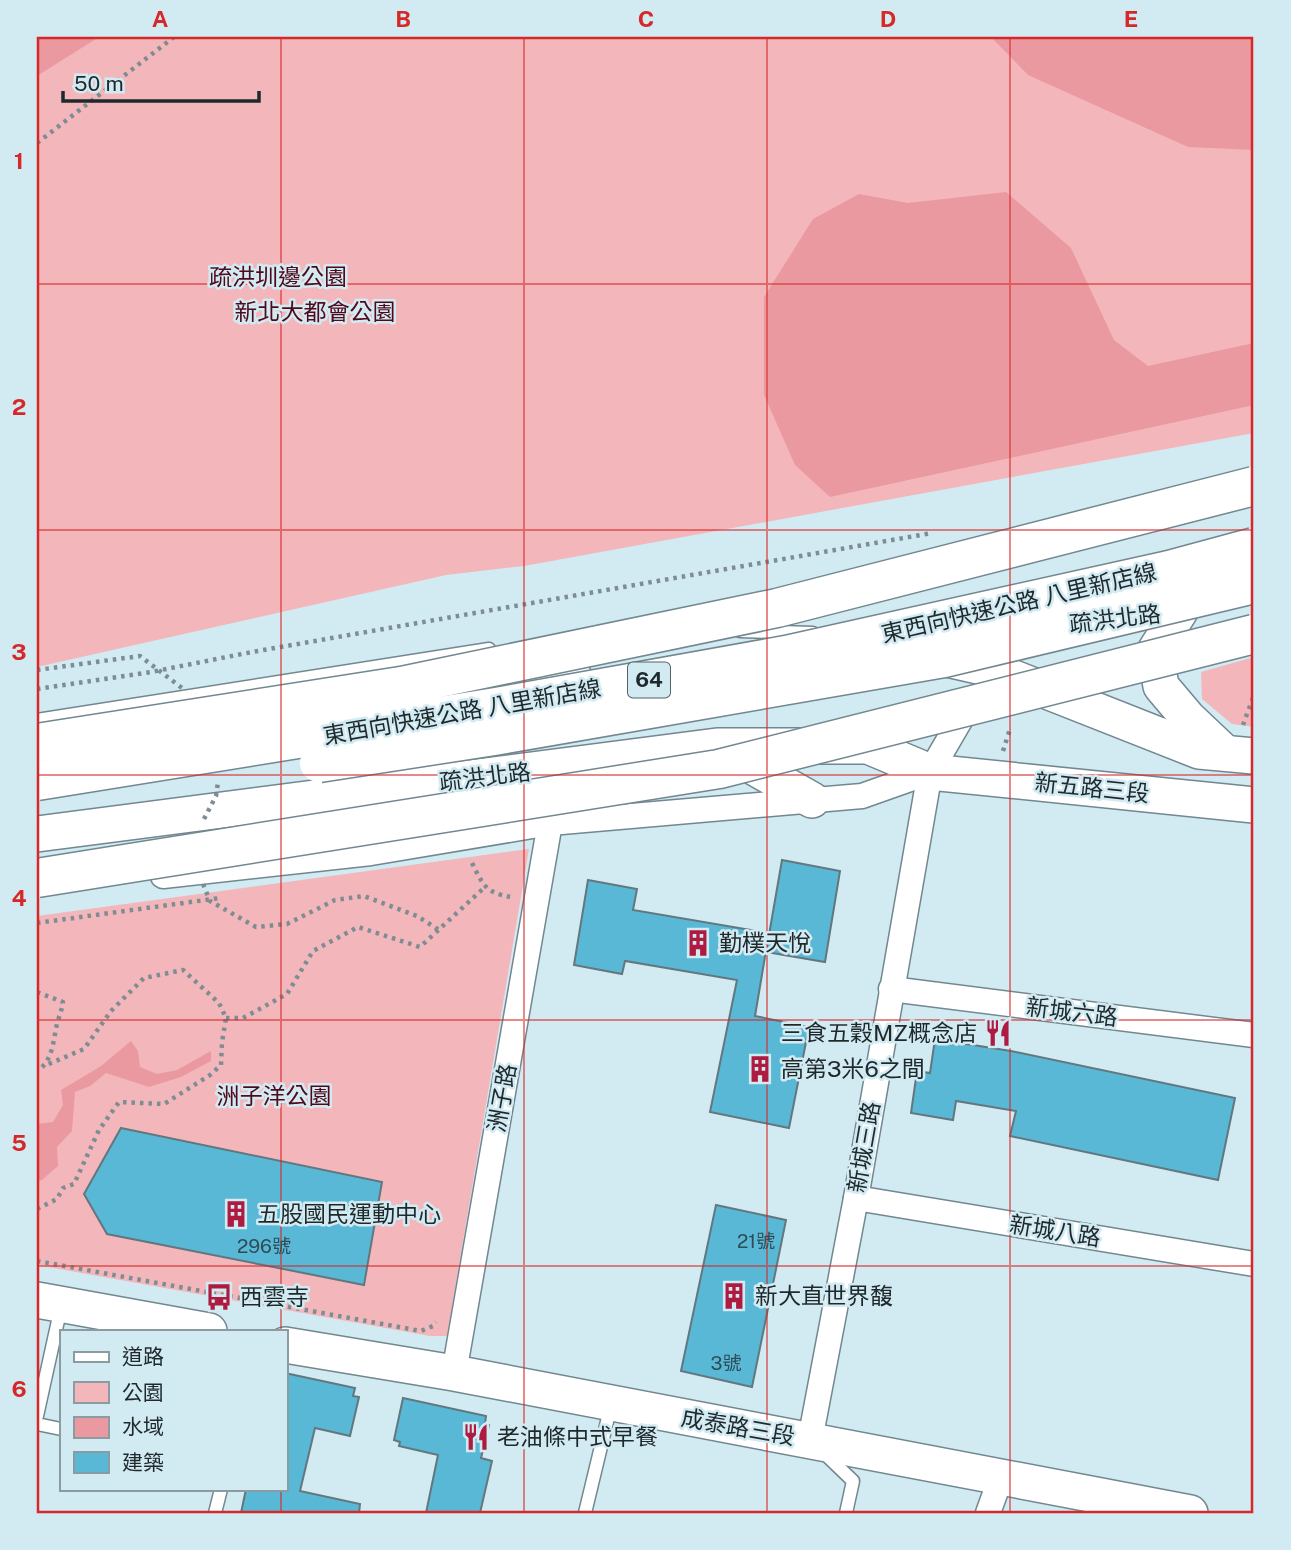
<svg xmlns="http://www.w3.org/2000/svg" width="1291" height="1550" viewBox="0 0 1291 1550" font-family="'Public Sans','Noto Sans TC',sans-serif">
  <style>
    .green { fill: #f3b7bb }
    .water { fill: #eb99a0 }
    .building { fill: #59b8d6; stroke: #62777e; stroke-width: 2 }
    .lines { fill: none; stroke-linecap: round; stroke-linejoin: round }
    .lane-casing { stroke: #72878f; stroke-width: 15 }
    .street-casing { stroke: #72878f; stroke-width: 27 }
    .secondary-casing { stroke: #72878f; stroke-width: 38 }
    .path { stroke: #7d8d93; stroke-width: 4.5; stroke-dasharray: 3.5 5; stroke-linecap: butt }
    .lane { stroke: #fff; stroke-width: 12 }
    .street { stroke: #fff; stroke-width: 24 }
    .secondary { stroke: #fff; stroke-width: 35 }
    .highway-bridge-casing { stroke: #72878f; stroke-width: 41; stroke-linecap: butt }
    .path-bridge { stroke: #7d8d93; stroke-width: 4.5; stroke-dasharray: 3.5 5; stroke-linecap: butt }
    .highway-bridge { stroke: #fff; stroke-width: 38 }
    .grid { fill: none; stroke: #d62828; stroke-width: 2; stroke-opacity: 0.55 }
    .labels { text-anchor: middle; stroke-width: 5; stroke-linejoin: round; paint-order: stroke }
    .number-label { font-size: 19px; fill: #2e4c56 }
    .shield { fill: #d2eaf2; stroke: #556267; stroke-width: 2 }
    .shield-label { font-size: 21px; font-weight: bold; fill: #1f282b }
    .park-label { font-size: 23px; fill: #51081a; stroke: #d2eaf2 }
    .street-label { font-size: 23px; fill: #1f282b; stroke: #d2eaf2 }
    .poi-label { font-size: 23px; fill: #1f282b; stroke: #d2eaf2; text-anchor: start }
    .neatline { fill: none; stroke: #d62828; stroke-width: 2.5 }
    .grid-label { font-size: 23px; text-anchor: middle; font-weight: bold; fill: #d62828 }
  </style>
  <rect width="100%" height="100%" fill="#d2eaf2"/>
  <g class="green">
    <polygon points="37,37 1254,37 1254,433 524,566 446,575 37,667"/>
    <polygon points="1254,657 1254,727 1232,724 1202,699 1201,672"/>
    <polygon points="529,849 447,1336 430,1336 37,1265 37,916"/>
  </g>
  <g class="water">
    <polygon points="37,37 99,37 37,76"/>
    <polygon points="991,37 1254,37 1254,150 1188,147 1028,75"/>
    <polygon points="1006,192 1071,248 1114,340 1148,366 1254,343 1254,405 830,497 795,465 764,395 764,297 813,219 859,194 908,203"/>
    <polygon points="131,1041 138,1051 140,1067 157,1074 177,1070 211,1051 211,1061 181,1077 149,1087 106,1073 90,1086 75,1092 72,1131 57,1147 58,1166 42,1180 37,1181 37,1124 53,1122 63,1105 61,1090 101,1066"/>
  </g>
  <g class="building">
    <polygon points="782,860 840,871 825,962 766,952"/>
    <polygon points="588,880 637,889 633,910 769,933 755,1016 809,1027 789,1128 710,1112 737,980 625,961 622,974 574,965"/>
    <polygon points="935,1039 1011,1051 1235,1098 1218,1180 1010,1136 1016,1111 956,1101 953,1120 911,1113 917,1071 930,1073"/>
    <polygon points="121,1128 382,1182 364,1285 107,1234 84,1194"/>
    <polygon points="716,1205 786,1220 752,1387 681,1371"/>
    <polygon points="285,1373 355,1388 353,1396 359,1397 350,1436 315,1428 300,1491 360,1504 359,1513 241,1513 246,1489 285,1489"/>
    <polygon points="403,1398 486,1416 485,1424 489,1425 481,1458 492,1461 480,1513 426,1513 438,1455 399,1446 400,1442 394,1440"/>
  </g>
  <g class="lines">
    <defs>
      <g id="lane">
        <polyline points="740,631 813,633"/>
        <polyline points="37,720 489,649"/>
        <polyline points="37,1416 61,1307"/>
        <polyline points="37,1424 61,1429"/>
        <polyline points="824,1453 853,1481 846,1513"/>
        <polyline points="215,1513 221,1489"/>
        <polyline points="585,1513 611,1405"/>
      </g>
      <g id="street">
        <polyline points="163,876 371,853 550,823 862,796 930,772 972,700"/>
        <polyline points="891,989 1254,1035"/>
        <polyline points="856,1198 1254,1264"/>
        <polyline points="454,1373 550,823"/>
        <polyline points="810,1440 856,1198 930,772"/>
        <polyline points="988,1513 1001,1477"/>
      </g>
      <g id="secondary">
        <polyline points="1180,611 1155,651 1161,686 1188,718 1224,752"/>
        <polyline points="938,657 991,669 1199,751 1254,756"/>
        <polyline points="438,695 573,675"/>
        <polyline points="729,753 812,800"/>
        <polyline points="37,834 717,746 868,746 930,772 1254,805"/>
        <polyline points="37,1300 209,1331"/>
        <polyline points="285,1345 454,1373 1190,1513"/>
      </g>
    </defs>
    <use href="#lane" class="lane-casing"/>
    <use href="#street" class="street-casing"/>
    <use href="#secondary" class="secondary-casing"/>
    <g class="path">
      <polyline points="37,143 174,37"/>
      <polyline points="37,689 151,672 252,652 932,533"/>
      <polyline points="1243,725 1254,695"/>
      <polyline points="1003,751 1010,729"/>
      <path d="M472 863C483 885 485 892 510 897"/>
      <polyline points="37,923 220,898"/>
      <path d="M37 992 63 1002C62 1010 59 1016 57 1024 53 1041 53 1061 37 1071"/>
      <polyline points="226,1018 243,1018 287,994 313,951 358,927 420,947 486,886"/>
      <polyline points="37,1209 57,1199 63,1188 74,1184 99,1130 119,1102 164,1104 210,1075 221,1065 222,1042 226,1018 219,1003 183,970 144,978 111,1011 84,1049 44,1066"/>
      <polyline points="37,1261 421,1331 433,1326 436,1322"/>
    </g>
    <use href="#lane" class="lane"/>
    <use href="#street" class="street"/>
    <use href="#secondary" class="secondary"/>
    <defs>
      <g id="highway-bridge">
        <polyline points="37,743 401,686 777,608 1254,486"/>
        <polyline points="319,763 494,736 944,658 1254,584"/>
        <polyline points="37,781 496,707 786,655 1169,570 1254,547"/>
        <polyline points="37,878 719,769 1254,634"/>
      </g>
    </defs>
    <use href="#highway-bridge" class="highway-bridge-casing"/>
    <g class="path-bridge">
      <polyline points="37,670 140,656 182,688"/>
      <polyline points="204,819 216,796 218,782"/>
      <polyline points="203,884 210,901 256,927 287,924 335,900 364,896 417,916 439,930"/>
    </g>
    <use href="#highway-bridge" class="highway-bridge"/>
  </g>
  <path class="grid" d="M281 37V1331M524 37V1513M767 37V1513M1010 37V1513M37 284H1254M37 530H1254M37 775H1254M37 1020H1254M37 1266H1254M281 1489V1513"/>
  <defs>
    <symbol id="building-bare" viewBox="-9 -9 18 18"><path d="M-4-6H4V6H1V3H-1V6H-4ZM-2.5-4.3h1.7v1.8h-1.7ZM.8-4.3h1.7v1.8H.8ZM-2.5-1h1.7V.8h-1.7ZM.8-1h1.7V.8H.8Z" fill="#ae1a40" stroke="#d2eaf2" stroke-width="2.5" paint-order="stroke"/></symbol>
    <symbol id="restaurant-bare" viewBox="-9 -9 18 18"><path d="M-5-6h1v4h1v-4h1v4h1v-4h1v5L-1.5 .5V6h-2V.5L-5-1ZM5-6V6H3V1.5H1.5Q1.5-4 5-6Z" fill="#ae1a40" stroke="#d2eaf2" stroke-width="2.5" paint-order="stroke"/></symbol>
    <symbol id="bus-bare" viewBox="-9 -9 18 18"><path d="M-5-6H5V4H4V6H2V4H-2V6H-4V4H-5ZM-3.5-4V0h7V-4ZM-3.5 1.2v1.5H-2V1.2ZM2 1.2v1.5H3.5V1.2Z" fill="#ae1a40" stroke="#d2eaf2" stroke-width="2.5" paint-order="stroke"/></symbol>
  </defs>
  <g fill-rule="evenodd">
    <use href="#building-bare" x="679" y="924" width="38" height="38"/>
    <use href="#restaurant-bare" x="979" y="1014" width="38" height="38"/>
    <use href="#building-bare" x="741" y="1050" width="38" height="38"/>
    <use href="#building-bare" x="217" y="1195" width="38" height="38"/>
    <use href="#building-bare" x="715" y="1277" width="38" height="38"/>
    <use href="#bus-bare" x="200" y="1278" width="38" height="38"/>
    <use href="#restaurant-bare" x="457" y="1418" width="38" height="38"/>
  </g>
  <g class="labels">
    <g class="number-label">
      <text x="756" y="1248">21號</text>
      <text x="264" y="1253">296號</text>
      <text x="726" y="1370">3號</text>
    </g>
    <rect class="shield" x="628" y="662.5" width="42" height="35" rx="5"/>
    <g class="shield-label">
      <text x="649" y="687">64</text>
    </g>
    <g class="park-label">
      <text x="278" y="285">疏洪圳邊公園</text>
      <text x="315" y="320">新北大都會公園</text>
      <text x="274" y="1104">洲子洋公園</text>
    </g>
    <g class="street-label">
      <text transform="translate(1019 603) rotate(-13)" y="8">東西向快速公路 八里新店線</text>
      <text transform="translate(1115 619) rotate(-7)" y="8">疏洪北路</text>
      <text transform="translate(462 712) rotate(-10)" y="8">東西向快速公路 八里新店線</text>
      <text transform="translate(485 777) rotate(-7)" y="8">疏洪北路</text>
      <text transform="translate(1092 788) rotate(6)" y="8">新五路三段</text>
      <text transform="translate(1072 1012) rotate(7)" y="8">新城六路</text>
      <text transform="translate(502 1098) rotate(-80)" y="8">洲子路</text>
      <text transform="translate(864 1147) rotate(-80)" y="8">新城三路</text>
      <text transform="translate(1055 1231) rotate(9)" y="8">新城八路</text>
      <text transform="translate(738 1427) rotate(10)" y="8">成泰路三段</text>
    </g>
    <g class="poi-label">
      <text x="719" y="951">勤樸天悅</text>
      <text x="977" y="1041" text-anchor="end">三食五穀MZ概念店</text>
      <text x="781" y="1077">高第3米6之間</text>
      <text x="257" y="1222">五股國民運動中心</text>
      <text x="755" y="1304">新大直世界馥</text>
      <text x="240" y="1305">西雲寺</text>
      <text x="497" y="1445">老油條中式早餐</text>
    </g>
  </g>
  <rect width="1291" height="1550" fill="none" stroke="#d2eaf2" stroke-width="77"/>
  <rect x="60" y="1330" width="228" height="161" fill="#d2eaf2" stroke="#8a9ca2" stroke-width="2"/>
  <rect x="74" y="1352" width="35" height="10" fill="#ffffff" stroke="#8a9ca2" stroke-width="2"/>
  <text x="122" y="1364" font-size="21" fill="#1f282b">道路</text>
  <rect x="74" y="1382" width="35" height="21" fill="#f3b7bb" stroke="#8a9ca2" stroke-width="2"/>
  <text x="122" y="1400" font-size="21" fill="#1f282b">公園</text>
  <rect x="74" y="1417" width="35" height="21" fill="#eb99a0" stroke="#8a9ca2" stroke-width="2"/>
  <text x="122" y="1434" font-size="21" fill="#1f282b">水域</text>
  <rect x="74" y="1452" width="35" height="21" fill="#59b8d6" stroke="#8a9ca2" stroke-width="2"/>
  <text x="122" y="1470" font-size="21" fill="#1f282b">建築</text>
  <path d="M63 91v10h196v-10" fill="none" stroke="#1f282b" stroke-width="3.5"/>
  <text x="74" y="91" font-size="21" fill="#1f282b" stroke="#d2eaf2" stroke-width="5" paint-order="stroke">50 m</text>
  <rect x="38" y="38" width="1214" height="1474" class="neatline"/>
  <g class="grid-label">
    <text x="160" y="27">A</text>
    <text x="403" y="27">B</text>
    <text x="646" y="27">C</text>
    <text x="888" y="27">D</text>
    <text x="1131" y="27">E</text>
    <text x="19" y="169">1</text>
    <text x="19" y="415">2</text>
    <text x="19" y="660">3</text>
    <text x="19" y="906">4</text>
    <text x="19" y="1151">5</text>
    <text x="19" y="1397">6</text>
  </g>
</svg>
